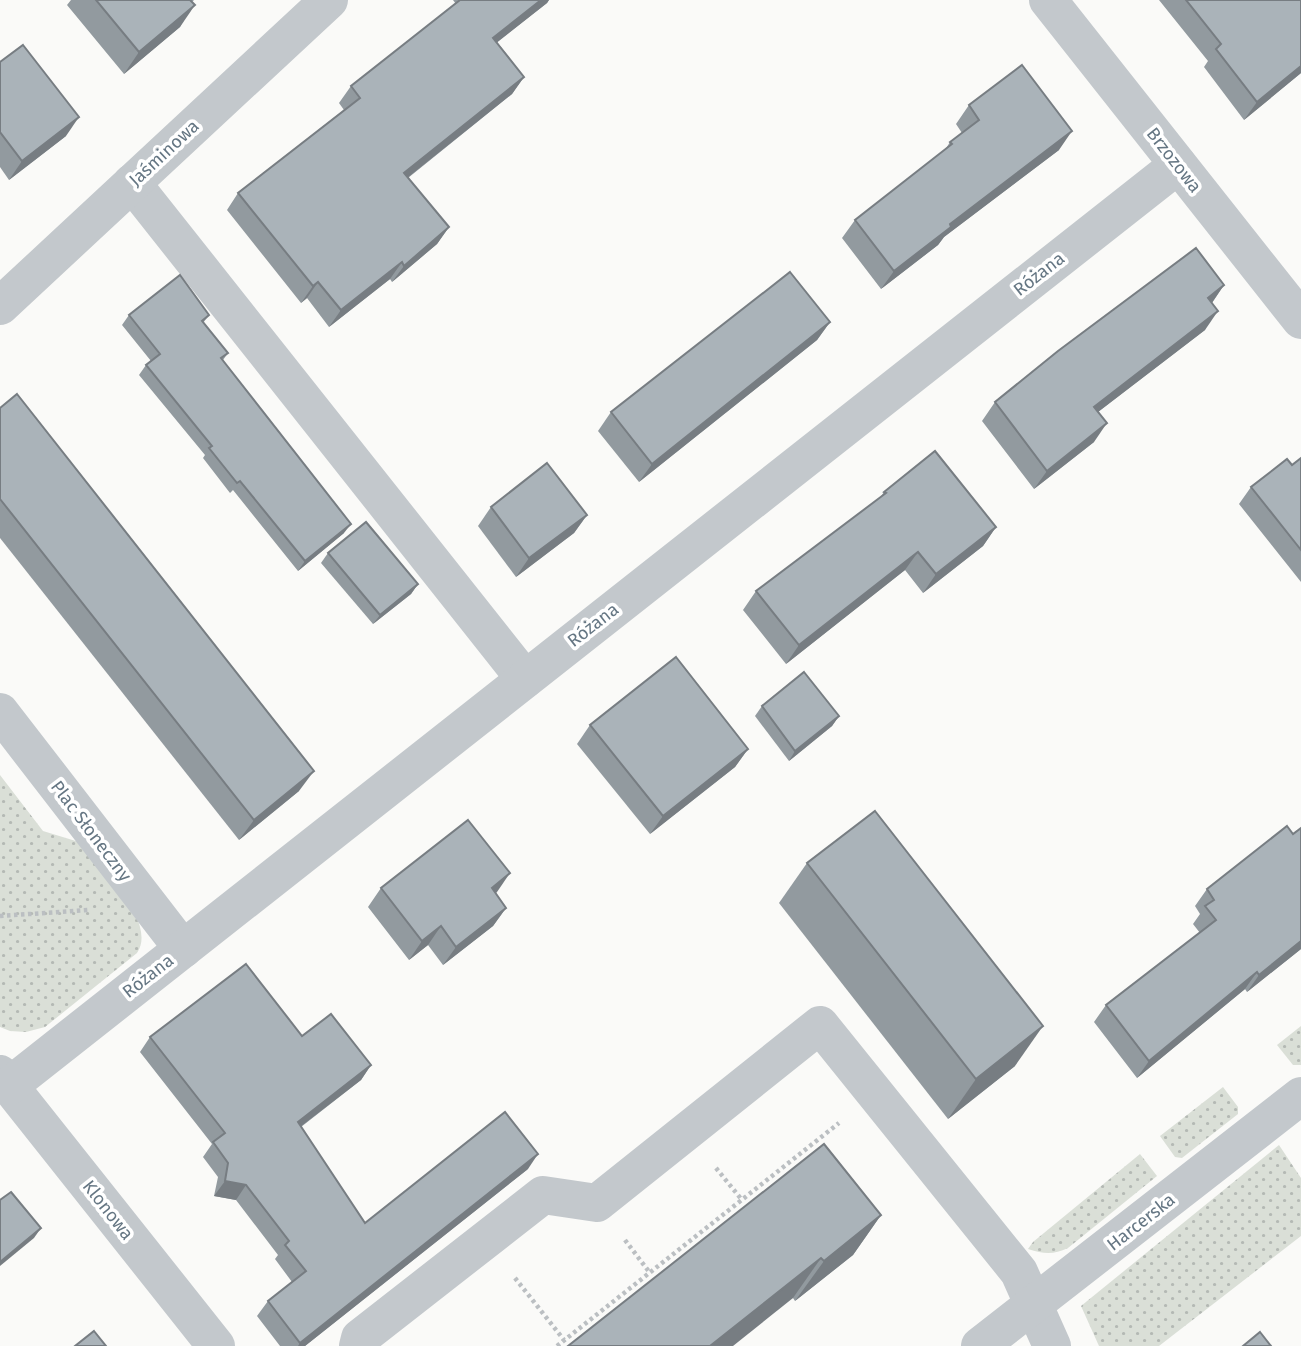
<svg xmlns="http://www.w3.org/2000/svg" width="1301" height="1346" viewBox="0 0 1301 1346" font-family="'Fira Sans',sans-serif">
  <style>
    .grass { fill: url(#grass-dots) }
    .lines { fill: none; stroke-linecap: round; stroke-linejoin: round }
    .path { stroke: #bbbfc2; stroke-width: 4.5; stroke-dasharray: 3.5 3.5; stroke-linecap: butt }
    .minor { stroke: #c3c8cc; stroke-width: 38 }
    .wall { fill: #929a9f }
    .shaded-wall { fill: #777d82 }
    .building { fill: #aab3b9; stroke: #777d82; stroke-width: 2 }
    .labels { text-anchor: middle; stroke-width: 7; stroke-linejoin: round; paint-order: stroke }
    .street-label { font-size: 18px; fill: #657683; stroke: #fff }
  </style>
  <defs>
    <pattern id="grass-dots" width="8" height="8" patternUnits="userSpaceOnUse" patternTransform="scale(1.75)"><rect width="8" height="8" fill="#dadfd7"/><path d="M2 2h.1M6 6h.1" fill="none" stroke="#b4b9b4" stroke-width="1.8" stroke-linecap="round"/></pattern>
  </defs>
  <rect width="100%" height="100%" fill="#fafaf8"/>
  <g class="grass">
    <path d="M0 775 43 831 79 842 136 915C141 928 145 941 137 953L45 1027 26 1032 10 1031 0 1027Z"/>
    <polygon points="1301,1026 1301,1065 1293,1065 1277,1045"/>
    <polygon points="1223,1087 1238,1107 1238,1114 1182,1158 1175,1157 1160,1136"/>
    <polygon points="1279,1145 1301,1178 1301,1236 1159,1346 1099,1346 1081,1306"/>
    <path d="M1140 1154 1157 1176 1068 1248C1053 1255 1044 1254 1028 1249L1033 1242Z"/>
  </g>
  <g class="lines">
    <g class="path">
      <polyline points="0,916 89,910"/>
      <polyline points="716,1168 742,1200"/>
      <polyline points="625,1240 650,1273"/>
      <polyline points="515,1278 564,1340"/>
      <polyline points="557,1346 839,1123"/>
    </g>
    <g class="minor">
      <polyline points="1048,0 1301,320"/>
      <polyline points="132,183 525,679"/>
      <polyline points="0,306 329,0"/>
      <polyline points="0,712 183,949"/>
      <polyline points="0,1074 216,1346"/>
      <polyline points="9,1086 1178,165"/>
      <polyline points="358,1346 360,1338 543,1195 597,1203 820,1025 1019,1272 1052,1346"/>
      <polyline points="980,1346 1301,1096"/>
    </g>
  </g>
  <g class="wall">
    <polygon points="71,0 194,0 192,2 180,27 124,74 67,5"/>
    <polygon points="453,0 549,0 547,3 497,42 524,77 512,94 408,178 449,227 437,244 392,282 390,279 329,327 307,298 301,303 227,210 238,193 344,110 339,103 351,86 456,4"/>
    <polygon points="1159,0 1301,0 1301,73 1244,120 1204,67 1208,61"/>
    <polygon points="0,62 66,136 9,180 0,167"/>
    <polygon points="969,105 1059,150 944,237 938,245 881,289 842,238 855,220 945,150 950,142 962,133 956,124"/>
    <polygon points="1224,285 1212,303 1205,330 1098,412 1094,442 1034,489 982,421 995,402"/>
    <polygon points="129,315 209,315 203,323 228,353 223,360 344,533 298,571 233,490 230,493 203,458 205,455 139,375 146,365 151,361 122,325"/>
    <polygon points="830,322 817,340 639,482 598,431 611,412"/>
    <polygon points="0,408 299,791 239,840 0,538"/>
    <polygon points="1301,458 1301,582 1239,504 1251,487 1292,465"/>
    <polygon points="884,492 996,527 983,546 923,593 905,570 786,664 743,610 756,591 880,498"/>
    <polygon points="491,507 587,515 574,533 516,577 478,526"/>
    <polygon points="328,553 418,584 411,594 373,624 321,563"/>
    <polygon points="762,706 839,716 832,726 789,761 755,716"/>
    <polygon points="590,725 748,749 735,767 650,834 577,744"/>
    <polygon points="1301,828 1301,949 1247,992 1245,989 1137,1078 1094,1022 1106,1005 1200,933 1193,924 1200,914 1195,906 1207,889"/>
    <polygon points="807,863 1015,1066 948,1119 779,903"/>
    <polygon points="381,888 497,892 495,893 506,908 493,926 443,965 428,945 409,960 368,907"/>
    <polygon points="302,1036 371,1065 361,1080 301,1127 365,1223 528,1169 305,1346 280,1346 257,1316 268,1301 292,1282 275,1259 278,1255 236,1200 214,1196 218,1177 203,1157 212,1144 140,1052 150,1037"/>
    <polygon points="881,1215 853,1255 795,1301 793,1298 568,1346"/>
  </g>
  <g class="shaded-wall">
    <polygon points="541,0 549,0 547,3 481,55 493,38"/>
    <polygon points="195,5 180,27 124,74 139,52"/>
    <polygon points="1301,66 1301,73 1244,120 1257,102"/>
    <polygon points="524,77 512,94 392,190 404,173"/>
    <polygon points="79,117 66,136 9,180 22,161"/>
    <polygon points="1072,131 1059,150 944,237 938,245 881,289 894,271 950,224"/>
    <polygon points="449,227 437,244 392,282 404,266"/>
    <polygon points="402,262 390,279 329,327 341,310"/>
    <polygon points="318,282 307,298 301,303 313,286"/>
    <polygon points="1224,285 1211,304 1208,298"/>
    <polygon points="1218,311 1205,330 1081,425 1094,407"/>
    <polygon points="830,322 817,340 639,482 652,464"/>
    <polygon points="1107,423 1094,442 1034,489 1047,471"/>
    <polygon points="587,515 574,533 516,577 529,558"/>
    <polygon points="351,524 344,533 298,571 305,561"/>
    <polygon points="996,527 983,546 923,593 936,574"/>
    <polygon points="918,552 905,570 786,664 799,645"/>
    <polygon points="418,584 411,594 373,624 380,615"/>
    <polygon points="839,716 832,726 789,761 795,751"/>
    <polygon points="748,749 735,767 650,834 663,816"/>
    <polygon points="314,771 299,791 239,840 254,820"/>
    <polygon points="510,873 497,892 479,906 492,888"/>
    <polygon points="506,908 493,926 443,965 456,947"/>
    <polygon points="441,926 428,945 409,960 422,941"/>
    <polygon points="1301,941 1301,949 1247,992 1259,975"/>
    <polygon points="1257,972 1245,989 1137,1078 1149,1061"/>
    <polygon points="1043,1026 1015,1066 948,1119 976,1079"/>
    <polygon points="371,1065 361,1080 287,1137 298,1122"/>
    <polygon points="538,1154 528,1169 305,1346 298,1346 300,1343"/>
    <polygon points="225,1181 246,1185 236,1200 214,1196"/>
    <polygon points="881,1215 853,1255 795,1301 824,1261"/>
    <polygon points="41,1228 34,1238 0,1266 0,1262"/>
    <polygon points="821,1258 793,1298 733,1346 710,1346"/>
  </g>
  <g class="building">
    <polygon points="96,0 190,0 195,5 139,52"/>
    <polygon points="460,0 541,0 493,38 524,77 404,173 449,227 404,266 402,262 341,310 318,282 313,286 238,193 360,98 351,86"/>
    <polygon points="1186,0 1301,0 1301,66 1257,102 1216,49 1221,44"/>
    <polygon points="23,45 79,117 22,161 0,132 0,62"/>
    <polygon points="1022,65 1072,131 950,224 951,227 894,271 855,220 952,144 950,142 979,120 969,105"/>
    <polygon points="1196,248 1224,285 1208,298 1218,311 1094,407 1107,423 1047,471 995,402 1058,351"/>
    <polygon points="790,272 830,322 652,464 611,412"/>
    <polygon points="180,275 209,315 202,321 228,353 221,358 351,524 305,561 240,481 237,483 209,448 212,446 146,365 160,354 129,315"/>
    <polygon points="17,394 314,771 254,820 0,499 0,408"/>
    <polygon points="935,451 996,527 936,574 918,552 799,645 756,591 886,493 884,492"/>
    <polygon points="1301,458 1301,550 1251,487 1287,459 1292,465"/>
    <polygon points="547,463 587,515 529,558 491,507"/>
    <polygon points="366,522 418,584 380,615 328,553"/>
    <polygon points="676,657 748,749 663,816 590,725"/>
    <polygon points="804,672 839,716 795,751 762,706"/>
    <polygon points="875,811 1043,1026 976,1079 807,863"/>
    <polygon points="468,820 510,873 492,888 506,908 456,947 441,926 422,941 381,888"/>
    <polygon points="1287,826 1293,834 1301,828 1301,941 1259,975 1257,972 1149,1061 1106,1005 1216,920 1205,906 1214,900 1207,889"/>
    <polygon points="246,964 302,1036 331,1014 371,1065 298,1122 365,1223 505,1112 538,1154 300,1343 268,1301 306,1271 285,1245 289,1241 246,1185 225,1181 228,1163 213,1142 225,1133 150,1037"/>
    <polygon points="824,1144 881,1215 824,1261 821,1258 710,1346 568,1346"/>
    <polygon points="11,1192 41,1228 0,1262 0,1200"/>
    <polygon points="94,1331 106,1346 75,1346"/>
    <polygon points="1260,1332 1271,1346 1243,1346"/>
  </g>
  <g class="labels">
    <g class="street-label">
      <text transform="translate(164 153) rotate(-43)" y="6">Jaśminowa</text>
      <text transform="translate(1174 160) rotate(52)" y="6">Brzozowa</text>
      <text transform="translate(1039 274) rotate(-38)" y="6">Różana</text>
      <text transform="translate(593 625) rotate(-38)" y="6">Różana</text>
      <text transform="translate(91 831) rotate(53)" y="6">Plac Słoneczny</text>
      <text transform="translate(148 976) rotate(-38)" y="6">Różana</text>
      <text transform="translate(108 1210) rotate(52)" y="6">Klonowa</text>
      <text transform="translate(1141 1222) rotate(-38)" y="6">Harcerska</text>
    </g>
  </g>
</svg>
